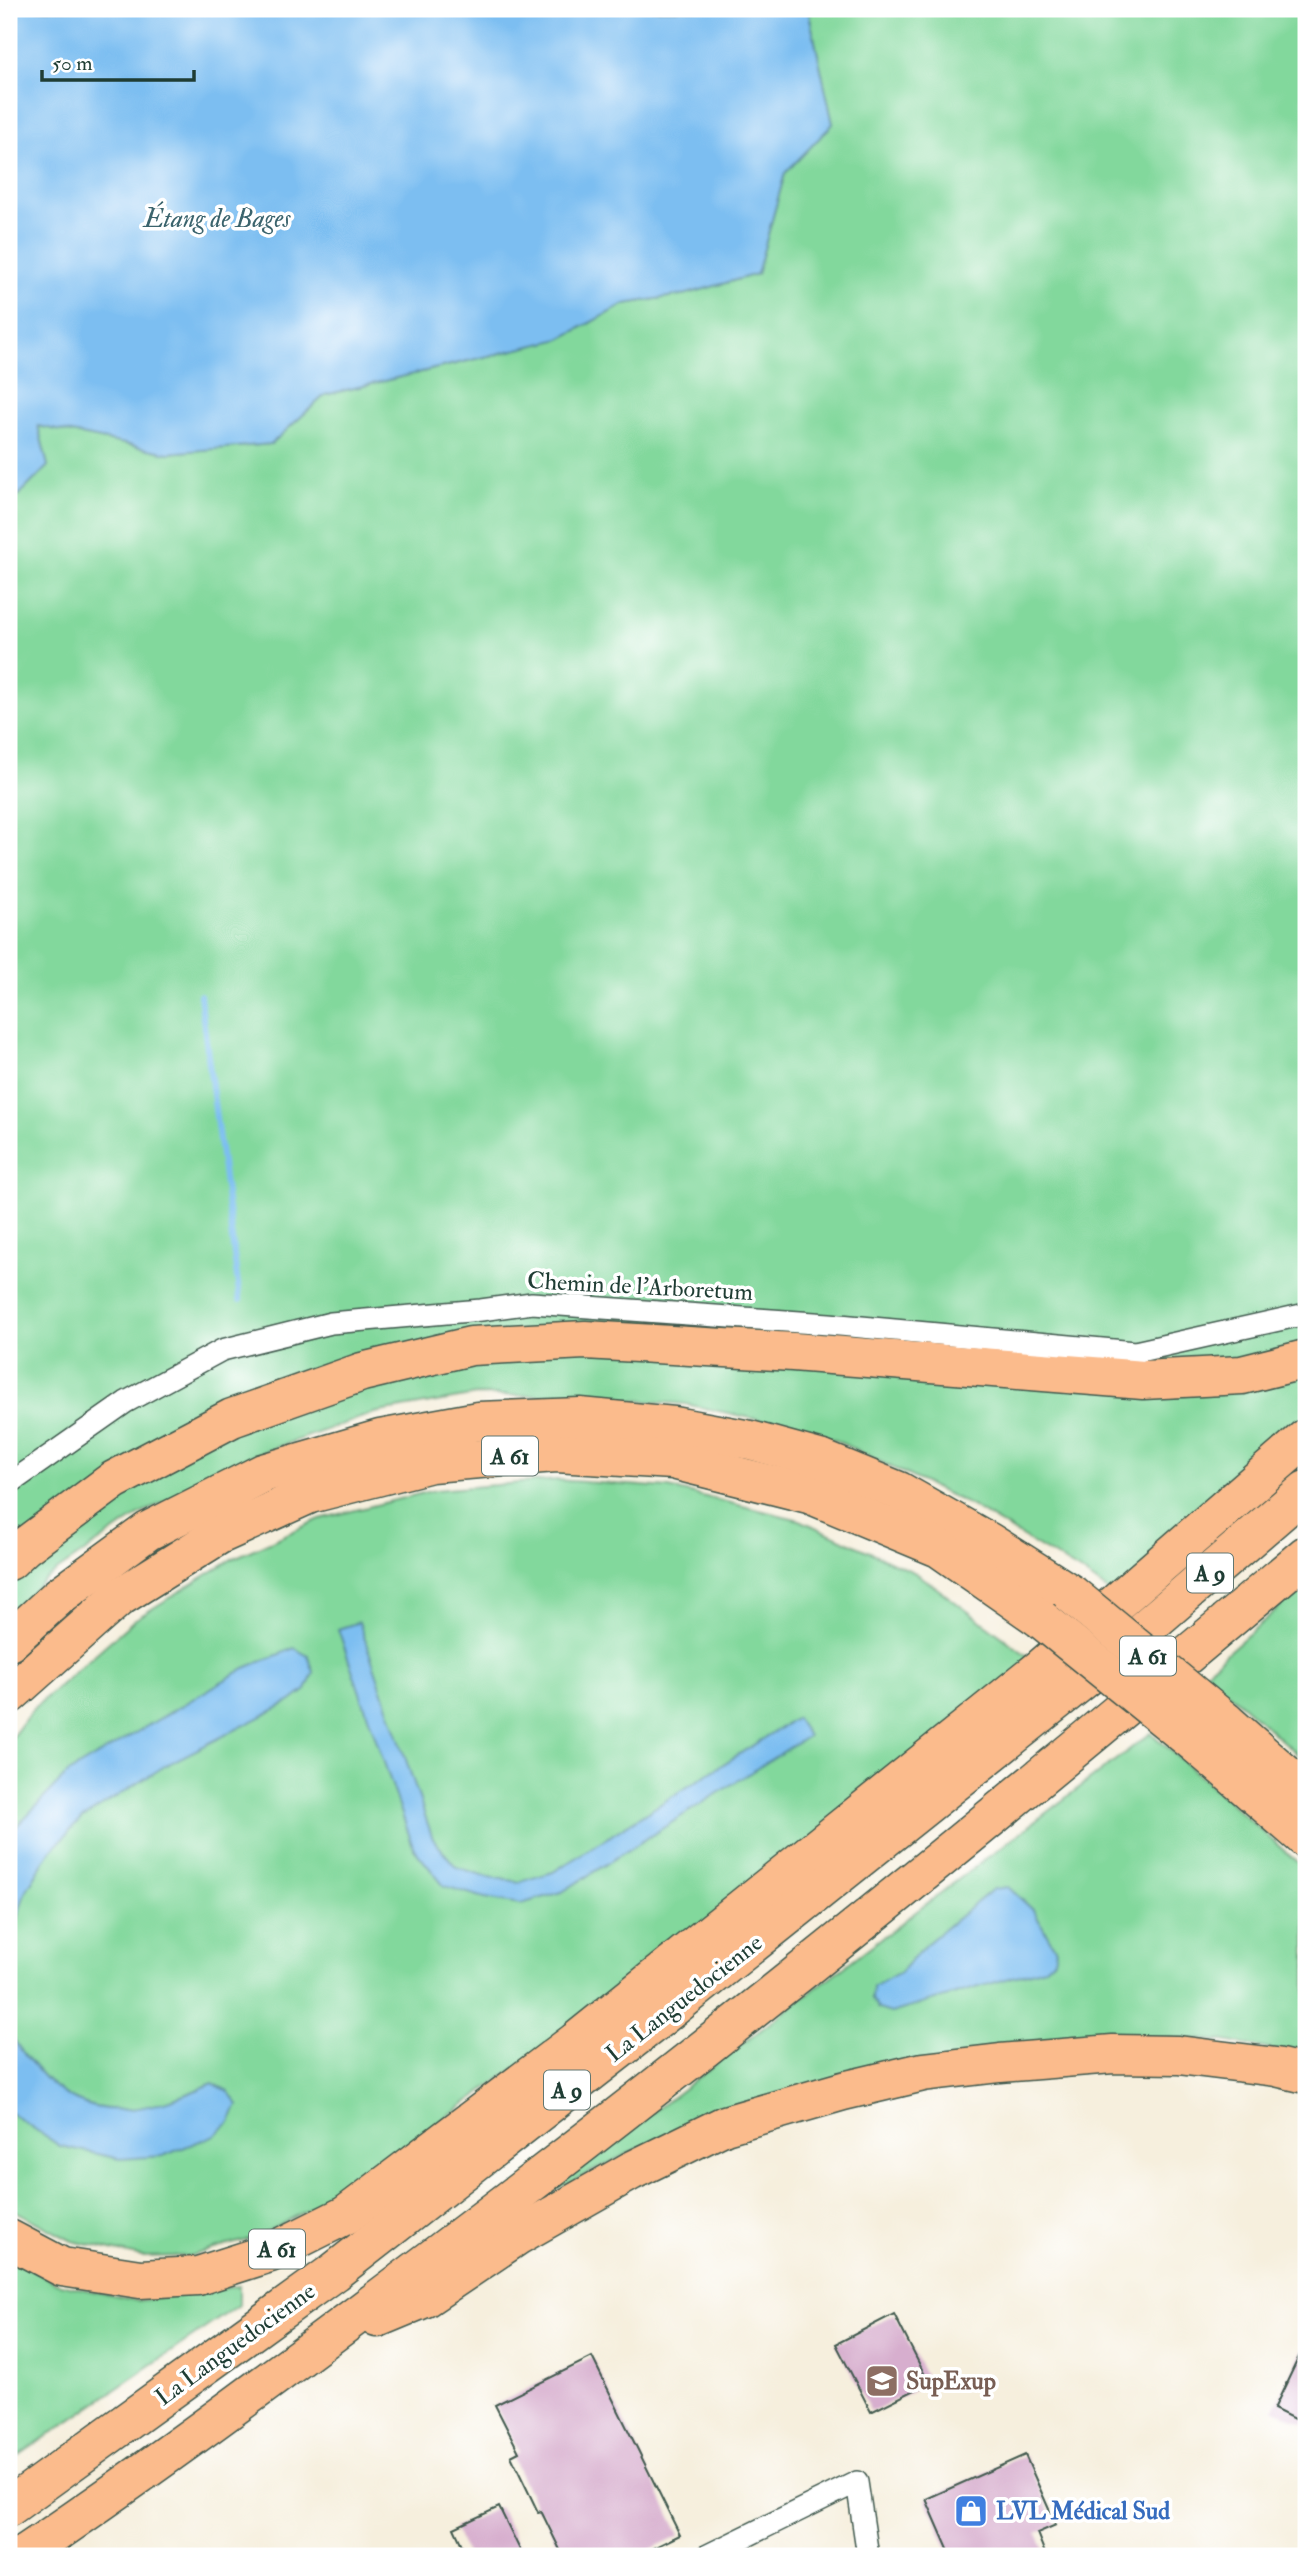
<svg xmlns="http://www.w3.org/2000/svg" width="1315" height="2565" viewBox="0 0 1315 2565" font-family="'IM FELL Double Pica',serif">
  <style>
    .green { fill: #82d89c; stroke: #508a68; stroke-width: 2 }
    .water { fill: #7cbef1; stroke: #4e7e92; stroke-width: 2 }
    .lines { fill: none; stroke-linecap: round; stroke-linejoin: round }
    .stream { stroke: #7cbef1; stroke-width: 6 }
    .building { fill: #d7aece }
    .street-casing { stroke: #3f584d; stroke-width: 24 }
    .highway-casing { stroke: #3f584d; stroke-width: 41 }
    .street { stroke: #fff; stroke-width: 21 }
    .highway { stroke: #fbbb8c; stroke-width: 38 }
    .highway-bridge-casing { stroke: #3f584d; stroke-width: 41; stroke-linecap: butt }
    .highway-bridge { stroke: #fbbb8c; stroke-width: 38 }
    .labels { text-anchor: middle; stroke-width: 7; stroke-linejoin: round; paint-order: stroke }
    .shield { fill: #fff; stroke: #627771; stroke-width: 2 }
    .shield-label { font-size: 23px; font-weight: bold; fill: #1f3d34 }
    .street-label { font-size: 24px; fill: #1f3d34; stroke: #fff }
    .education-label { font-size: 24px; font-weight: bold; fill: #785e54; stroke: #fff; text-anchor: start }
    .shop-label { font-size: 24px; font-weight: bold; fill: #366cbe; stroke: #fff; text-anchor: start }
    .water-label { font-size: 26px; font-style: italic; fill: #3b646d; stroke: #fff }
  </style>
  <rect width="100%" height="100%" fill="#fff"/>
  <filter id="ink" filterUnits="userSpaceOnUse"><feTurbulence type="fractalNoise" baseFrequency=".0143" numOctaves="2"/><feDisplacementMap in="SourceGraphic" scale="14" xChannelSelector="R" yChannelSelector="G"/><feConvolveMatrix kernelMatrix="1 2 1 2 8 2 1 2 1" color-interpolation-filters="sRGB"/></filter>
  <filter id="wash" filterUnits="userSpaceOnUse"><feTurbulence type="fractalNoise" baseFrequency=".00686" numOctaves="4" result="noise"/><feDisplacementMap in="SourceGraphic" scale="28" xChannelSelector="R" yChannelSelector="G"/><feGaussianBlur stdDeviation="1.57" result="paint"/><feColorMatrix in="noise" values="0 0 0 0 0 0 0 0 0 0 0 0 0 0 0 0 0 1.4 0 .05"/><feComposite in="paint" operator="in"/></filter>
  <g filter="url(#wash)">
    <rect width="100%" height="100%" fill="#f6efdd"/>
    <g class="green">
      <polygon points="816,9 1306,9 1306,1453 1126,1604 1083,1573 966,1503 835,1440 770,1422 685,1404 577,1396 476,1395 374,1413 249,1457 137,1516 45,1579 9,1614 9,505 48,466 38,426 168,453 271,444 325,395 560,339 625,304 687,294 757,274 785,173 833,124 809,14"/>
      <polygon points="557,1480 669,1488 800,1520 918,1574 1041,1666 550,2044 334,2196 257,2237 189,2256 142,2257 72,2241 15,2211 9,2205 9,1741 33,1709 134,1620 232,1559 320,1519 435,1490"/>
      <polygon points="1306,1584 1306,1762 1205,1672"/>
      <polygon points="1151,1733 1306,1870 1306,2056 1225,2041 1112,2035 719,2108 541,2197"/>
      <polygon points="9,2257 56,2283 137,2301 239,2286 239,2305 9,2462"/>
    </g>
    <g class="water">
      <polygon points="9,9 816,9 809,14 833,124 785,173 757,274 687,294 625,304 560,339 325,395 271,444 168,453 38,426 48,466 9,505"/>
      <polygon points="359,1622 433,1839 456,1867 489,1877 520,1882 553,1872 796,1718 808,1736 562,1892 521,1904 485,1898 444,1886 414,1849 338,1629"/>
      <polygon points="294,1648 308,1656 314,1672 306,1690 290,1702 168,1764 81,1819 49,1853 25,1893 9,1945 9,1834 68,1773 245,1668"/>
      <polygon points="1008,1887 1033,1910 1056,1950 1054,1959 1044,1968 891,2013 878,2009 872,1999 873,1987 900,1972 925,1945 993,1889"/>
      <path d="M9 2026C13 2043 24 2054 35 2067 86 2130 148 2112 213 2083L228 2091 238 2105 230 2122 215 2135 163 2156 120 2159 60 2146 9 2112Z"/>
    </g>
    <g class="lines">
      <polyline class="stream" points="200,995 240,1300"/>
    </g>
    <g id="blocks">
      <g class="building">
        <polygon points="894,2314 929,2383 871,2412 836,2344"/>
        <polygon points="1306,2342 1306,2425 1274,2409"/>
        <polygon points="592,2357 680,2535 637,2556 563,2556 541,2511 538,2512 511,2456 519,2452 495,2405"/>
        <polygon points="1025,2455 1056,2525 1037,2533 1046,2556 951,2556 926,2499"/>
        <polygon points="499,2507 523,2556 467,2556 454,2528"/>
      </g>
    </g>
  </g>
  <g filter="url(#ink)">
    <use href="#blocks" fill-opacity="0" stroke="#3f584d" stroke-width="2"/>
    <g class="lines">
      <defs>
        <g id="street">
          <polyline points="9,1484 126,1402 222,1350 331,1323 481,1310 532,1303 829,1324 1135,1352 1306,1314"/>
          <polyline points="706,2556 857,2482 868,2556"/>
        </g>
        <g id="highway">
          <polyline points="9,1561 24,1547 114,1480 232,1418 362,1372 471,1346 585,1340 793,1352 1143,1380 1242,1375 1306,1359"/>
          <polyline points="9,1642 59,1596 148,1531 263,1473 380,1439 478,1421 580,1417 674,1426 750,1440 823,1460 899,1491 989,1542 1071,1594"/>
          <polyline points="9,1695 118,1598 219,1535 310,1494 431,1463 556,1453 673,1460 809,1494 939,1548 1041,1619"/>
          <polyline points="1225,1721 1306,1792"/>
          <polyline points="1196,1744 1306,1839"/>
          <polyline points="9,2239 62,2267 140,2279 198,2276 270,2253 346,2215 575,2042 1040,1669 1306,1438"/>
          <polyline points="377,2318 425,2298 517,2236 631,2171 725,2125 843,2091 923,2072 1000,2063 1113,2054 1178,2055 1276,2067 1306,2074"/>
          <polyline points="9,2507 334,2272 651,2025 1113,1656 1306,1490"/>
          <path d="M22 2556C167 2458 306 2354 446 2248 740 2026 1025 1793 1306 1555"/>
        </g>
      </defs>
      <use href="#street" class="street-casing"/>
      <use href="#highway" class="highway-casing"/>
      <use href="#street" class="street"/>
      <use href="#highway" class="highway"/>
      <defs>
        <g id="highway-bridge">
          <polyline points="1071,1594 1225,1721"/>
          <polyline points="1041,1619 1196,1744"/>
        </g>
      </defs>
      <use href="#highway-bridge" class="highway-bridge-casing"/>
      <use href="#highway-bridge" class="highway-bridge"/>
    </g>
  </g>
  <defs>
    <symbol id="university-square" viewBox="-11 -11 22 22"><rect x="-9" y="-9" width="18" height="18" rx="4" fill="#8d6e63" stroke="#fff"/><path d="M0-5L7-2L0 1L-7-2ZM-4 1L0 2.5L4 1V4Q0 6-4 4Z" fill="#fff"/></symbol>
    <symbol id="shop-square" viewBox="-11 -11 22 22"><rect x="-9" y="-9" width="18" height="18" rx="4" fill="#3f7fe0" stroke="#fff"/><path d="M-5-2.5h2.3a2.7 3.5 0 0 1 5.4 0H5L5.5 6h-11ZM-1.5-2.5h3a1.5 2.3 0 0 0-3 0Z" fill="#fff"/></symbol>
  </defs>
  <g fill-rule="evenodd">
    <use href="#university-square" x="863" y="2362" width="38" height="38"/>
    <use href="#shop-square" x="952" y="2492" width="38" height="38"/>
  </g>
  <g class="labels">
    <g class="shield">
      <rect x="482" y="1436.5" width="56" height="39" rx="5"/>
      <rect x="1187" y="1553.5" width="46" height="39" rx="5"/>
      <rect x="1120" y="1636.5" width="56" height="39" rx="5"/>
      <rect x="544" y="2070.5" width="46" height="39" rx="5"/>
      <rect x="249" y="2229.5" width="56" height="39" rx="5"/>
    </g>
    <g class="shield-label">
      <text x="510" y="1464">A 61</text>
      <text x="1210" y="1581">A 9</text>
      <text x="1148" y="1664">A 61</text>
      <text x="567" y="2098">A 9</text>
      <text x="277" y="2257">A 61</text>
    </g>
    <g class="street-label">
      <text transform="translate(640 1286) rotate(3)" y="8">Chemin de l'Arboretum</text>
      <text transform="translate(684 1998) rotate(-38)" y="8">La Languedocienne</text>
      <text transform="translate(235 2344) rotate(-36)" y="8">La Languedocienne</text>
    </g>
    <g class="education-label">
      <text x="906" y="2389">SupExup</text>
    </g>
    <g class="shop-label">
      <text x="996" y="2519">LVL Médical Sud</text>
    </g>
    <g class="water-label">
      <text x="217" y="227">Étang de Bages</text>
    </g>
  </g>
  <rect width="1315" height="2565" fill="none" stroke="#fff" stroke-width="35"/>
  <path d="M42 70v10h152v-10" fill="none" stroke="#1f3d34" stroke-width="3.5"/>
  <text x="52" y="70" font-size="21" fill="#1f3d34" stroke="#ffffff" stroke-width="5" paint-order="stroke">50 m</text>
</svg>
